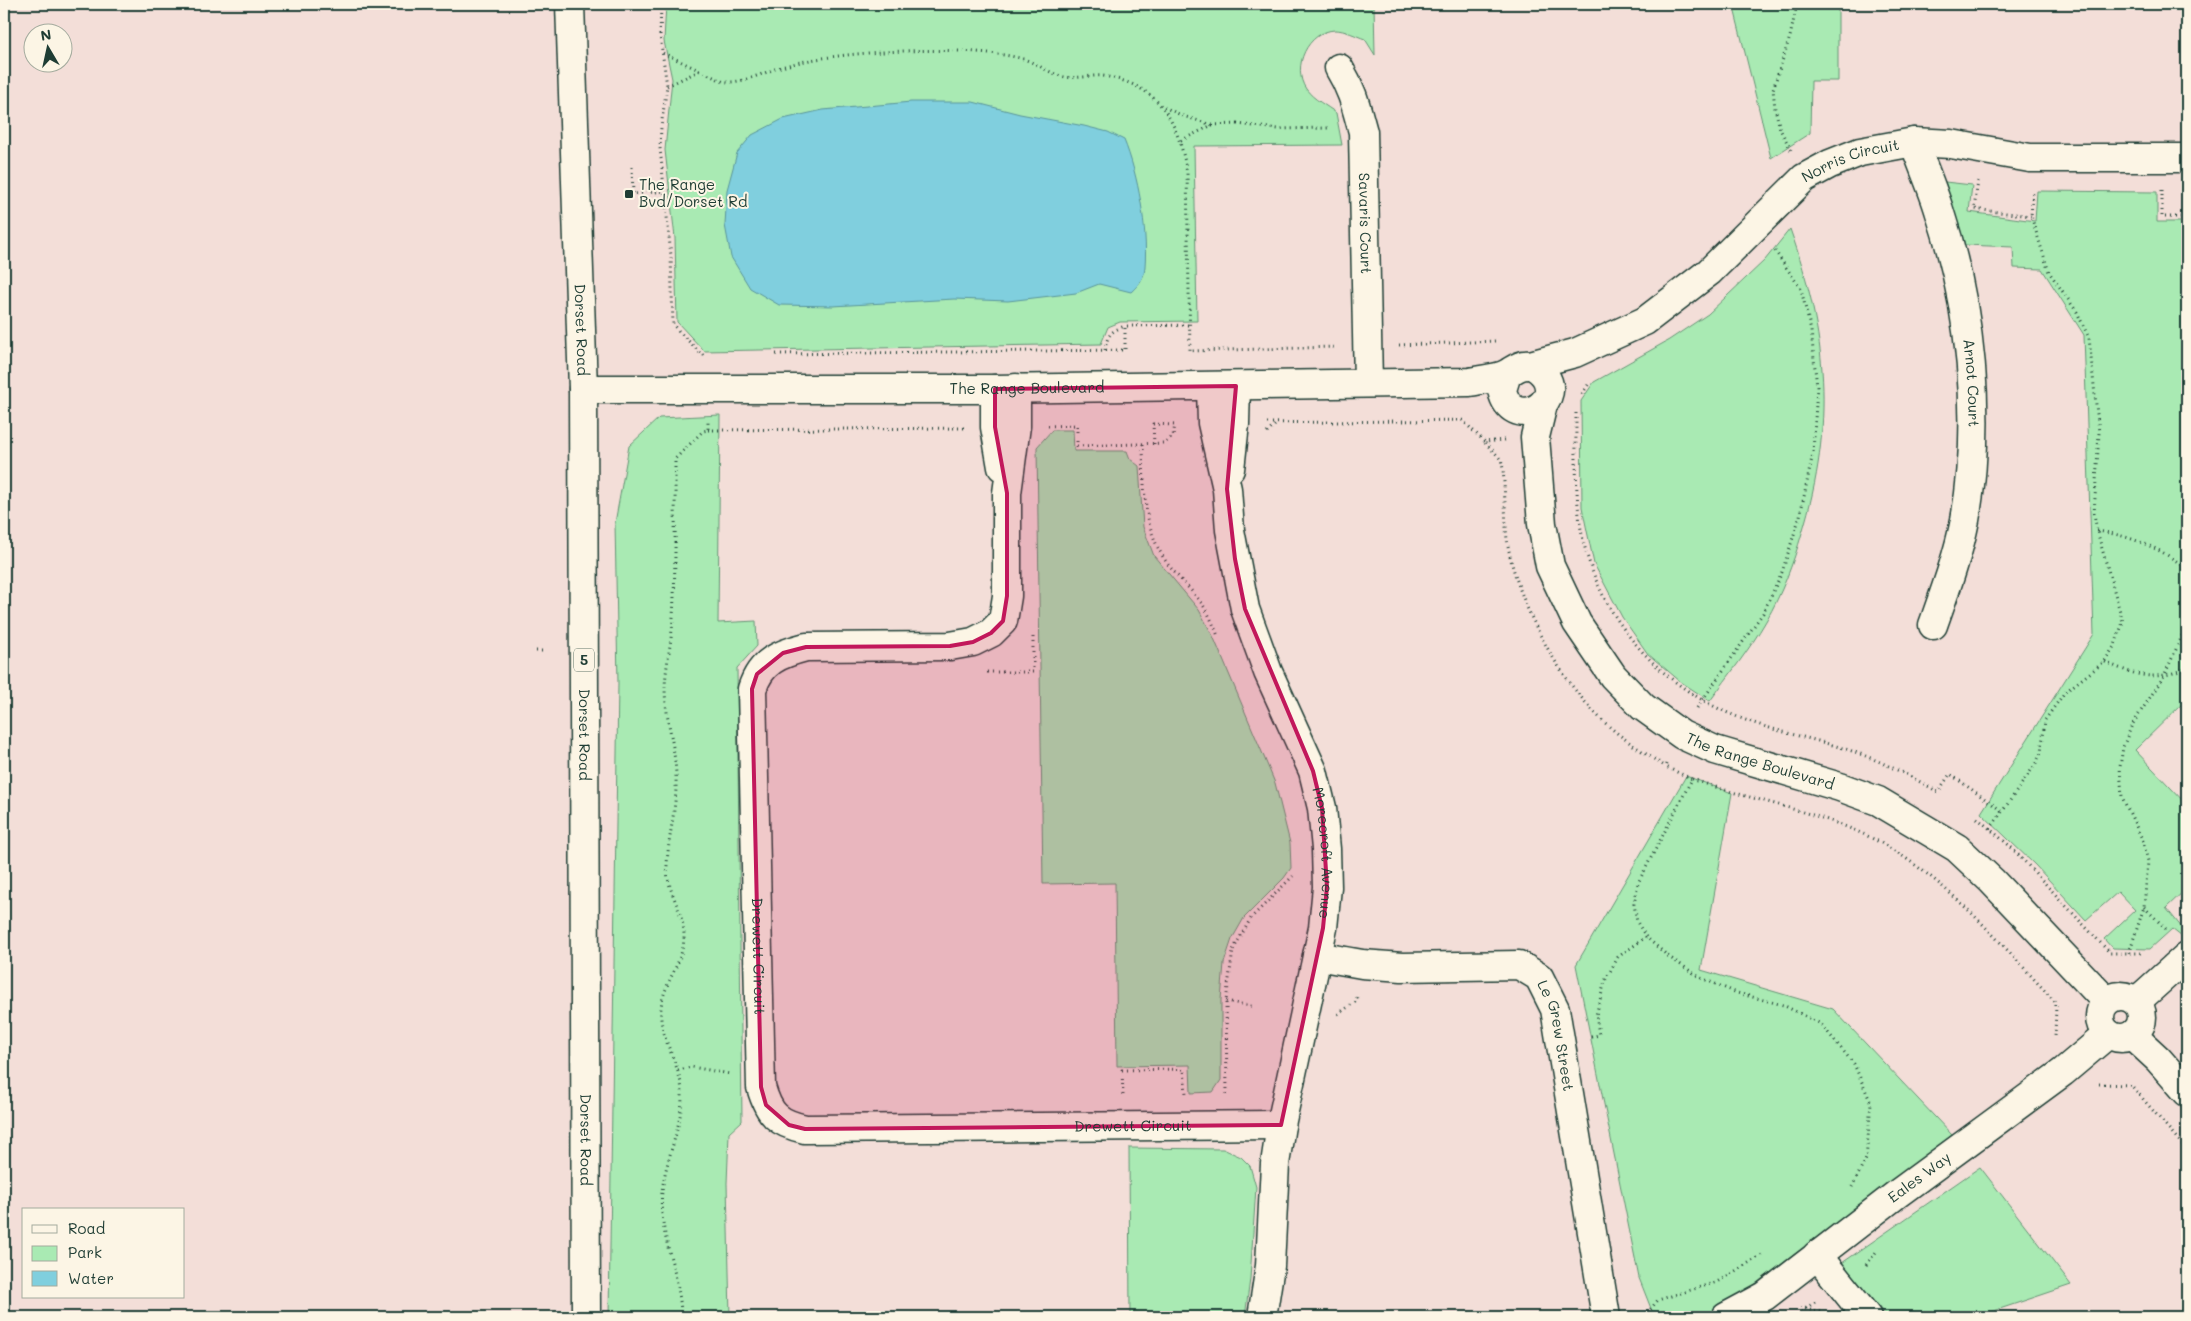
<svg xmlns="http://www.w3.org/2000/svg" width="2191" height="1321" viewBox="0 0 2191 1321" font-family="Mali,sans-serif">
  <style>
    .green { fill: #a9eab3; stroke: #649474 }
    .water { fill: #80cfde; stroke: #59959a }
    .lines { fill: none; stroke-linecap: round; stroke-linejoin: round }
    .minor-casing { stroke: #1f3d34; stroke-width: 31 }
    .major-casing { stroke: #1f3d34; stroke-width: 31 }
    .path { stroke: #1f3d34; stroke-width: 3; stroke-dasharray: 1 4; stroke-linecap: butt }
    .minor { stroke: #fcf5e5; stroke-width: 28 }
    .major { stroke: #fcf5e5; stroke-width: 28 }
    .marked { fill: #c2185b; fill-opacity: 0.2; stroke: #c2185b; stroke-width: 4; stroke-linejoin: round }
    .poi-dot { fill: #1f3d34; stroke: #fcf5e5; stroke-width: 2 }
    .labels { text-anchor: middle; stroke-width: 4; stroke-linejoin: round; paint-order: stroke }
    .shield { fill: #fcf5e5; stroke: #617469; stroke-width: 1 }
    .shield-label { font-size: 14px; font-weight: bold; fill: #1f3d34 }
    .street-label { font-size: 15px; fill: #1f3d34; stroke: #fcf5e5 }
    .poi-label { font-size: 15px; fill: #1f3d34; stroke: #fcf5e5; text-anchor: start }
  </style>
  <rect width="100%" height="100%" fill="#f3ded8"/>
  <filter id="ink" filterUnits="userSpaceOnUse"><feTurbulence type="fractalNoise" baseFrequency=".02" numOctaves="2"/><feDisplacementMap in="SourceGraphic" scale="10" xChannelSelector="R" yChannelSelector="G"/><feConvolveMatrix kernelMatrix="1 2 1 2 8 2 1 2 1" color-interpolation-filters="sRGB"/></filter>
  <g filter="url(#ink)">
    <g class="green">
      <path d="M666 4H1374L1375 55 1365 39C1356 36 1345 30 1335 30 1308 31 1291 67 1306 89 1314 100 1326 105 1336 113L1342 145 1194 146 1197 321 1120 322 1108 327 1101 344 704 351 677 322 675 238 665 150 672 79 664 41Z"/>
      <polygon points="1733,4 1838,4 1838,81 1811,81 1810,133 1771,158"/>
      <polygon points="1945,182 1972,185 1969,212 2035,221 2037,191 2157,192 2157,222 2187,222 2187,699 2135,750 2187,805 2187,888 2166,908 2187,934 2182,937 2172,929 2150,949 2112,948 2104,939 2135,910 2118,892 2086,920 2035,865 1981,813 2094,634 2084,335 2042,269 2014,268 2013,247 1965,245"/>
      <path d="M1790 229C1828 336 1835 424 1802 533 1793 564 1782 593 1766 621 1750 649 1729 675 1710 701L1681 682 1648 654 1622 617 1594 564 1582 507 1581 401 1594 382 1669 340 1708 314 1765 260Z"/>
      <polygon points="720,415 718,623 756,621 757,646 737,668 742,1121 729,1133 727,1183 730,1317 609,1317 618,683 615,523 629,446 659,418"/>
      <polygon points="1052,430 1073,430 1074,451 1127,451 1130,459 1139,466 1143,527 1154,556 1199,610 1213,636 1275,783 1290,843 1291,868 1284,878 1244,918 1232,939 1224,963 1221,1000 1221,1080 1213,1092 1191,1093 1190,1065 1117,1066 1115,883 1043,884 1037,447"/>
      <path d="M1686 776 1732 793 1701 970 1833 1009 1952 1135 1721 1310C1694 1318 1679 1319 1652 1311L1639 1278 1576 965Z"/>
      <polygon points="1129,1148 1223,1149 1241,1157 1250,1166 1256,1187 1250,1279 1245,1317 1130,1317"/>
      <polygon points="1980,1167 2071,1285 1976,1317 1887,1317 1842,1263"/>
    </g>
    <path class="water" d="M911 102H973L1020 114 1084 126 1108 132 1124 140C1138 174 1148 230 1145 266 1145 277 1139 285 1131 292L1099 284 1076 293 1008 301 954 299 833 306 779 305 750 288 731 257 725 225 727 190 737 153 752 135 783 119 823 110Z"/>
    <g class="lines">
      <defs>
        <g id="minor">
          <path id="s1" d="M1339 68C1353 91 1356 107 1363 132L1368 383"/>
          <path id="s2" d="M1914 142C1922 165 1932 187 1939 210 1971 307 1983 419 1965 520 1958 556 1945 591 1933 625"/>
          <path id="s3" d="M1530 365 1575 353 1645 321 1709 272 1804 178 1830 164 1860 152 1914 142 1951 144 2030 158H2187"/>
          <path id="s4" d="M1211 387 1212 423 1227 489 1230 530 1245 609 1268 672 1313 771 1322 808 1326 849 1327 887 1323 928 1281 1125 1275 1164 1270 1266 1262 1317"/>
          <path id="s5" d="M1016 388V426L1007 493V596L1003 621 991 633 973 642 950 646 806 647C779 654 761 661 752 689L761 1087C769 1115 778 1123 805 1129L1281 1125"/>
          <path id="s6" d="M583 389H995L1470 382C1482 379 1498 379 1508 373 1515 369 1520 364 1529 365 1535 366 1541 371 1545 376 1564 405 1511 432 1502 390L1507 374"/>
          <polyline points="995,389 995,427 1002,467"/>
          <path id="s7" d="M1543 404 1535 437 1542 524 1550 566 1577 623 1613 676 1643 707 1682 735 1715 750 1840 787 1878 801 1957 848 1992 881 2106 1001"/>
          <polyline points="1230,469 1235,424 1236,386"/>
          <path id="s8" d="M1317 956 1362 964 1402 967 1519 965 1539 977 1555 1009 1606 1317"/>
          <circle cx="2121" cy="1017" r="21"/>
          <polyline points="2137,1001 2187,956"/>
          <polyline points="2132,1035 2158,1059 2187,1092"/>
          <polyline points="1817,1255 1867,1317"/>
          <path id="s9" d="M1726 1317 1765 1296 1897 1194 2063 1072 2108 1034"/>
        </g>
        <g id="major">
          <path id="s10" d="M570 4 583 389 586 1317"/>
        </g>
      </defs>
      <use href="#minor" class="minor-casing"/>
      <use href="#major" class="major-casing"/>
      <g class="path">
        <polyline points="661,4 660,36 667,86 661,127 660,148 671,256 673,325 702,355 704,355"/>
        <path d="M663 53 724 82C742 83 759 75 775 69 791 64 807 60 823 58 877 50 967 46 1020 58 1036 62 1049 74 1065 77 1077 79 1091 75 1103 76 1160 85 1178 121 1187 173L1190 351 1336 347"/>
        <polyline points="667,86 699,71"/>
        <polyline points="1164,107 1183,116 1212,125 1180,141"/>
        <polyline points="1212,125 1237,124 1278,129 1328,128"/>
        <polyline points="1791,150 1780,129 1775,108 1773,89 1790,37 1797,4"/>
        <polyline points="632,167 633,194 666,191"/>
        <polyline points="1978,181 1974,209 2031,216"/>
        <polyline points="2162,190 2162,217 2187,217"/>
        <polyline points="1399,345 1496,341"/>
        <path d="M1105 350C1107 335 1111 331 1125 326"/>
        <polyline points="776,354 1125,350 1125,326 1189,325"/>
        <polyline points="1582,394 1590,382"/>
        <path d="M1576 413C1576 449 1575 487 1580 523 1592 608 1654 683 1733 715 1775 733 1821 739 1863 755 1889 765 1914 778 1938 792L1950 774 2002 811"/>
        <polyline points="1267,423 1462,420 1485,442 1504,440"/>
        <polyline points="1048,426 1077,425 1077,446 1165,443 1173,436 1175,425"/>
        <polyline points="708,430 965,428"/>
        <polyline points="1267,433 1277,423"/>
        <path d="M1485 443C1490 448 1497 454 1501 460 1505 467 1505 526 1507 539 1515 598 1555 672 1596 714 1616 735 1642 751 1666 767"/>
        <path d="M1143 444C1144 487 1142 527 1167 563 1177 577 1190 588 1200 601 1208 611 1213 624 1218 636"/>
        <polyline points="1154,444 1153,424 1176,425"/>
        <path d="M2097 531C2129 535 2163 549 2187 569"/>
        <polyline points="536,651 543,651"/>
        <path d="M2105 662C2137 676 2154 682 2187 668"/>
        <polyline points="987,672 1033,672 1033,634"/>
        <polyline points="1697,708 1763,613 1782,572 1800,516 1813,453 1817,387 1811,331 1801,289 1775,251"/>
        <polyline points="1667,764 1666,767 1692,779 1638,883 1634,904 1637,922 1646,937 1669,957 1701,978 1737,993 1783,1005 1821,1024 1854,1064 1871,1103 1866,1159 1852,1187"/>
        <path d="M1692 779C1757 803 1834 813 1893 850 1956 889 2006 949 2056 1003L2055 1038"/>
        <polyline points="1977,818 2010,846 2110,953 2141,953"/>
        <polyline points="1990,829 2035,765 2041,753 2045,720 2065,692 2104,662 2115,645 2123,622 2097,531 2094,514 2099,433 2089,338 2077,312 2049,272 2031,216 2033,190"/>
        <polyline points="2144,907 2167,930"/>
        <polyline points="2129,953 2144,907 2148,861 2143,841 2122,797 2120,767 2123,747 2132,725 2164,676 2187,625"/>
        <polyline points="1226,1001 1255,1007"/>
        <polyline points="1338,1014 1355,1002 1358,995"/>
        <polyline points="2187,1018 2187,1033"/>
        <polyline points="1591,1037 1599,1035 1596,1015 1605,981 1618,957 1646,937"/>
        <polyline points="678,1070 692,1067 730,1074"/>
        <polyline points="2099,1084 2131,1085 2187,1150"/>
        <polyline points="1227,1094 1226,1001 1233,950 1251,918 1293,876"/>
        <polyline points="1123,1095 1122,1070 1184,1069 1186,1094"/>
        <polyline points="1866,1265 1876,1252"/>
        <polyline points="1801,1309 1805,1309 1815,1302"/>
        <polyline points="1805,1309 1821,1312"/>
        <path d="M681 1317C681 1281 665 1249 662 1214 657 1173 683 1133 682 1093 681 1063 658 1038 661 1008 663 984 683 963 684 938 685 912 666 891 667 866 668 836 677 808 676 778 676 748 665 718 665 687 666 664 672 640 673 617 676 564 675 511 675 459L703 431 708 430V420"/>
        <polyline points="1644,1317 1658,1300 1717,1282 1762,1255"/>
      </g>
      <use href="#minor" class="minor"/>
      <use href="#major" class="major"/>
    </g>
  </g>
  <path class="marked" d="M1236 386 1227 489 1235 559 1245 609 1313 771 1322 808 1327 887 1323 928 1281 1125 805 1129 789 1125 766 1105 761 1087 752 689 757 674 783 653 806 647 950 646 973 642 991 633 1003 621 1007 596V493L995 427V389Z"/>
  <rect class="poi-dot" x="624" y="189" width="10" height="10" rx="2.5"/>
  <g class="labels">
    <rect class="shield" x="574" y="648.5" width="20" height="23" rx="4"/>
    <g class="shield-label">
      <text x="584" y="665">5</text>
    </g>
    <g class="street-label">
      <text dy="5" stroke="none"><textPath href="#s3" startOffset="388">Norris Circuit</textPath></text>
      <text dy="5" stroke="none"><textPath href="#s1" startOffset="160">Savaris Court</textPath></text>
      <text dy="5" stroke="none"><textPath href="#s10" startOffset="326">Dorset Road</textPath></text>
      <text dy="5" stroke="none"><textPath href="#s2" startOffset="249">Arnot Court</textPath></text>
      <text dy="5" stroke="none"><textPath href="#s6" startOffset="444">The Range Boulevard</textPath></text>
      <text dy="5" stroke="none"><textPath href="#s10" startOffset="731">Dorset Road</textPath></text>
      <text dy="5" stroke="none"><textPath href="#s7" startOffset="465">The Range Boulevard</textPath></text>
      <text dy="5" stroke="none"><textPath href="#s4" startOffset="484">Morecroft Avenue</textPath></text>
      <text dy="5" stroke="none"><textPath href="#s5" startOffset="778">Drewett Circuit</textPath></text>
      <text dy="5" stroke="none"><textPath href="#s8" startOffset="288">Le Grew Street</textPath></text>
      <text dy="5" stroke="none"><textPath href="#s5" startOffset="1302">Drewett Circuit</textPath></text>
      <text dy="5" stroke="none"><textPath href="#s10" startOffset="1136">Dorset Road</textPath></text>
      <text dy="5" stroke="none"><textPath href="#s9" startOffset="239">Eales Way</textPath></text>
    </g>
    <g class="poi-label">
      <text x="639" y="190">The Range<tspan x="639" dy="17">Bvd/Dorset Rd</tspan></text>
    </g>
  </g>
  <rect width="2191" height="1321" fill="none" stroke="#fcf5e5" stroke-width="20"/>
  <rect x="10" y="10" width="2171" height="1301" fill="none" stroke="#1f3d34" stroke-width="2" filter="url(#ink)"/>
  <rect x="22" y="1208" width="162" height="90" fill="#fcf5e5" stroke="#a4ab9e"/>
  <rect x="32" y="1225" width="25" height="8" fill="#fcf5e5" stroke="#a4ab9e"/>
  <text x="68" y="1234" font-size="15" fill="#1f3d34">Road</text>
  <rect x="32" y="1246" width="25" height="15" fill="#a9eab3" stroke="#a4ab9e"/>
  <text x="68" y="1258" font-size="15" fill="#1f3d34">Park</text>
  <rect x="32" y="1271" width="25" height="15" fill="#80cfde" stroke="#a4ab9e"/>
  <text x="68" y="1284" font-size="15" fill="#1f3d34">Water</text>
  <g transform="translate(48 48) rotate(351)"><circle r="24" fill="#fcf5e5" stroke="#a4ab9e"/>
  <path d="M0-4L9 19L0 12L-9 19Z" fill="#1f3d34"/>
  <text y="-8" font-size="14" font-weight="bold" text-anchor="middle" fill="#1f3d34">N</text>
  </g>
</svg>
